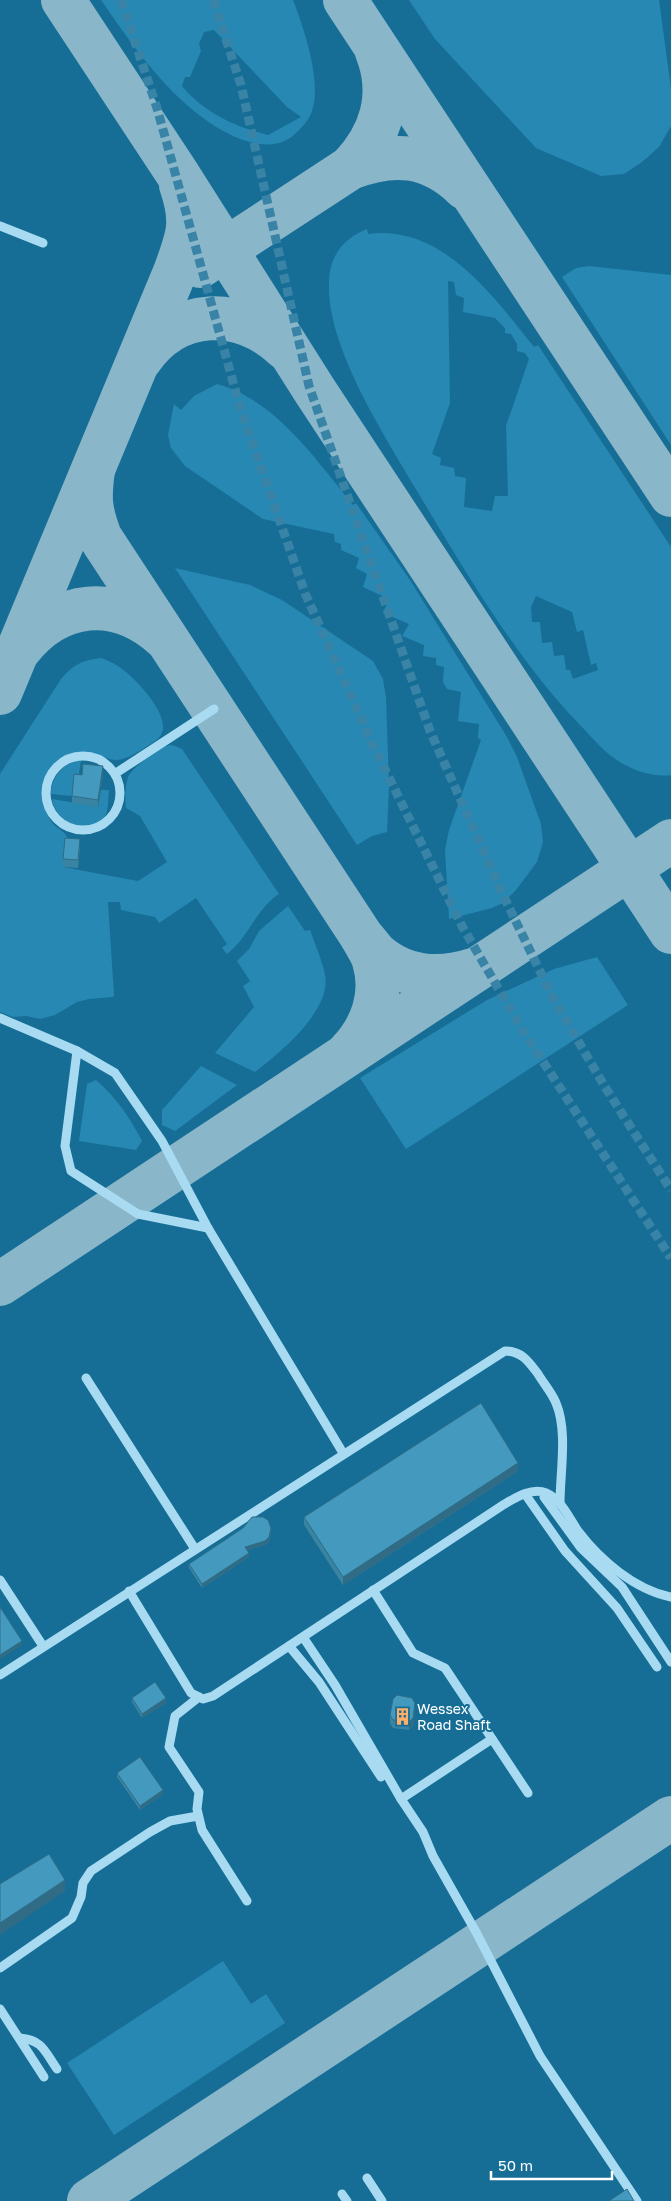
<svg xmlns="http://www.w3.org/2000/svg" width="671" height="2201" viewBox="0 0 671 2201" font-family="'Golos Text',sans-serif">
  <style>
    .green { fill: #2688b3; fill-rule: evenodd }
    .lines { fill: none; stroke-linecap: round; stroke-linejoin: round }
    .taxiway { stroke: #8ab6ca; stroke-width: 44 }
    .minor-tunnel { stroke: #3984a6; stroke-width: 9; stroke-dasharray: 9 4.5; stroke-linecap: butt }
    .minor { stroke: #a8dbf1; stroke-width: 9 }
    .wall { fill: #3a84a3 }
    .shaded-wall { fill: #306c85 }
    .building { fill: #449abe; stroke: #306c85 }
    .labels { text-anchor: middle; stroke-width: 4; stroke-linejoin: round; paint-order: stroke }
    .poi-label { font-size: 14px; fill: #fff; stroke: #166e96; text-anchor: start }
  </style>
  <rect width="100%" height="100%" fill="#166e96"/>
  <g class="green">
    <path d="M101 0H293C304 28 322 82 312 111 310 118 304 125 299 130 273 160 229 137 203 118 162 88 130 42 101 0ZM214 30 287 107 301 117 268 135C236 127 204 113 182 86L185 77H190L201 51 199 44 204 32Z"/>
    <polygon points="409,0 659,0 671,88 671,126 659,147 642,162 624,174 601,176 536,148 435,39"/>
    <path d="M367 229 368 234C441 223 494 297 534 347L538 345 671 547V775C653 778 628 769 614 758 601 749 590 735 579 724 514 656 465 571 417 491 385 436 327 348 329 284 329 257 342 239 367 229ZM448 281 454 282 456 295 464 298 463 312 495 318 505 328V333L511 334 517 344V351L525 353 529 359 506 426 508 496H495L492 511 464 507 466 478 455 476 454 468 440 465 441 458 432 454 450 403ZM536 596 572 612 577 632 583 630 591 665 596 663 598 670 573 679 570 670H566L564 655 554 656 552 642 542 643 540 622H532L531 607Z"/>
    <polygon points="589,266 671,275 671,445 562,277 576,268"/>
    <path d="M217 384C276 400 316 460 353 505L356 503 410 580 507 737 517 757 541 824 543 842 537 862 516 890 503 903 492 908 449 919 445 850 449 830 481 740 478 738 479 724 458 721 461 692 447 689 443 682 444 667 436 665V658L423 656 424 645 402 636 409 624 383 613 389 599 363 587 367 574 356 568 359 558 341 550V544L335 542 334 534 263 519 185 466 171 448 168 435 174 404 181 410 194 396Z"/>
    <polygon points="175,568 250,585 282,600 373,661 383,679 386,698 389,786 387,832 372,836 357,845"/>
    <path d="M101 658C119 664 130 674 143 689 152 699 169 722 161 735 157 741 148 745 143 749 134 754 125 760 115 760 109 760 100 755 93 754 76 750 57 760 48 775 39 790 43 812 54 825 60 830 67 833 69 841L63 867 138 881 167 862 140 816 126 808C125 798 125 787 128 777 131 769 161 745 171 745 174 745 179 748 182 749L279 894C256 909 249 937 227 954L222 948 227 944 196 898 159 923 155 917 121 910 120 902H108L114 995 113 997 89 999 77 1002 55 1015 40 1019 26 1016 13 1017 0 1012V774L61 679C73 665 82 660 101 658Z"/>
    <path d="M81 760 79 774H76L72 796 51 794C51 777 64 762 81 760Z"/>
    <path d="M101 790H109C108 799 109 813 103 820 86 839 54 819 52 799L98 807Z"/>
    <path d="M288 906 305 931 310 930C315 944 322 960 325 975 332 1010 280 1053 255 1072L215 1053 254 1007 243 986 250 981 237 961 249 949 259 931Z"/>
    <polygon points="597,957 628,1005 406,1149 360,1078 487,1000 554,969"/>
    <polygon points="201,1066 237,1085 175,1131 162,1125 162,1110"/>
    <path d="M96 1080C116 1097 130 1118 142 1141L136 1150 79 1141 87 1084Z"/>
    <polygon points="223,1961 251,2004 266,1994 285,2023 114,2135 67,2063"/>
  </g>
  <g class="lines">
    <g class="taxiway">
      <polyline points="63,0 177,173 315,391 671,932"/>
      <polyline points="345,0 671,495"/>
      <path d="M350 168C381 136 394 95 377 52"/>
      <path d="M200 266 350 168C394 151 430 154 465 188"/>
      <path d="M140 360C176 307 241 306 285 348"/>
      <path d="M93 470C89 499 90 510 100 537L362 937C368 943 373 952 380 957 408 979 441 980 473 970"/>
      <path d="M19 650C58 600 116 594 164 637"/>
      <path d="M0 693 175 272C188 236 194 223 181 185"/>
      <path d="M349 1052C372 1028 384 994 374 961 372 953 366 945 362 937"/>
      <polyline points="0,1284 671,841"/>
      <polyline points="89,2201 671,1818"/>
    </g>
    <g class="minor-tunnel">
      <polyline points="121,0 157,108 240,407 305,593 372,743 462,926 523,1031 671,1258"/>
      <polyline points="213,0 241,85 309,386 430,731 505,899 553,998 605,1087 671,1190"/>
    </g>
    <g class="minor">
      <polyline points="0,226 43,243"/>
      <circle cx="83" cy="793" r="37"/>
      <polyline points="116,773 214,709"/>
      <polyline points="0,1018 77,1051 115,1073 162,1141 208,1228 343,1453"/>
      <polyline points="77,1051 65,1146 71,1171 138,1214 208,1228"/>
      <polyline points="86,1378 195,1549"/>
      <polyline points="525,1494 565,1551 617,1608 657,1667"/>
      <polyline points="544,1497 581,1548 622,1587 671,1662"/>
      <polyline points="0,1580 43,1646"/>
      <polyline points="373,1590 413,1653 445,1668 528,1793"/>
      <path d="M129 1591 191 1693 203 1699 213 1696 503 1505C515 1498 532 1487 546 1493 562 1500 569 1518 578 1531 600 1560 635 1590 671 1597"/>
      <polyline points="303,1637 335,1685 401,1799 423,1832 433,1856 476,1932 540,2056 637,2201"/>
      <polyline points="289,1646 319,1682 381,1777"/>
      <path d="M0 1675 505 1351C522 1351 529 1362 538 1374 544 1384 552 1393 556 1403 568 1431 560 1473 560 1503"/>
      <polyline points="199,1697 175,1716 169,1747 199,1792 197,1809 202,1830 247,1901"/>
      <polyline points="401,1799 492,1739"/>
      <polyline points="0,1968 72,1918 81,1897 83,1883 91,1871 150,1832 170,1821 198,1816"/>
      <polyline points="0,2009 44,2077"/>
      <path d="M20 2038C43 2040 45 2052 57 2069"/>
      <polyline points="367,2178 382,2201"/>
      <polyline points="342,2194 347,2201"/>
    </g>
  </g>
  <g class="wall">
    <polygon points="103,774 98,807 72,803 72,796 82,775"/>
    <polygon points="80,847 78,868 63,867 63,859"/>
    <polygon points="518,1471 343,1585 304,1525 304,1517"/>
    <polygon points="271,1532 269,1542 265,1545 247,1550 249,1557 202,1588 189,1568 189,1564"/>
    <polygon points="132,1698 166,1703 142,1718 132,1702"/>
    <polygon points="415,1711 413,1726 409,1730 393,1728 390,1723 390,1715"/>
    <polygon points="117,1773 163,1794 140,1810 117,1777"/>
  </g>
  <g class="shaded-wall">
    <polygon points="103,766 103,774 98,807 98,800"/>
    <polygon points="518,1463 518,1471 343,1585 343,1577"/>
    <polygon points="271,1528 271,1532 269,1542 265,1545 245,1551 245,1547"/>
    <polygon points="249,1553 249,1557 202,1588 202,1584"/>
    <polygon points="22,1641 22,1645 0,1659 0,1655"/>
    <polygon points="166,1698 166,1703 142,1718 142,1714"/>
    <polygon points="415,1703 415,1711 413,1726 409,1730 409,1722"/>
    <polygon points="163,1790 163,1794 140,1810 140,1806"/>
    <polygon points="65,1880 65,1891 0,1935 0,1923"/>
  </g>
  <g class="building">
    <polygon points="83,764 103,766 98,800 72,796 74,774 82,775"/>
    <polygon points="65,838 80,839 78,860 63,859"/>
    <polygon points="481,1403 518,1463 343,1577 304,1517"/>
    <polygon points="252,1517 263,1517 268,1520 271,1528 269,1537 265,1541 245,1547 249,1553 202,1584 189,1564 243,1528"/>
    <polygon points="0,1607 22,1641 0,1655"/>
    <polygon points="155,1682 166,1698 142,1714 132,1698"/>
    <polygon points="397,1695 412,1698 415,1703 413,1718 409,1722 393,1720 390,1715 393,1699"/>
    <polygon points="140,1757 163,1790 140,1806 117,1773"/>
    <polygon points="49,1854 65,1880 0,1923 0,1884"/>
    <polygon points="627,2189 634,2201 609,2201"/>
  </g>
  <defs>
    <symbol id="building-bare" viewBox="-9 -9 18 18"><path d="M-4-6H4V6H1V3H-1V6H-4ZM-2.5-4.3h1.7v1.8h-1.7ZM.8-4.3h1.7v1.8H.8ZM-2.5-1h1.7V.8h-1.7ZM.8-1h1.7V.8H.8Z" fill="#ffae68" stroke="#166e96" stroke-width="2.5" paint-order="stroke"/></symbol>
  </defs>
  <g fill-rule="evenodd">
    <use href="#building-bare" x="390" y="1704" width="25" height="25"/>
  </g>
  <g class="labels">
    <g class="poi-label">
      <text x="417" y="1714">Wessex<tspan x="417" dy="16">Road Shaft</tspan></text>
    </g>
  </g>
  <path d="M491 2171v8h121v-8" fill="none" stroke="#ffffff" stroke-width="2.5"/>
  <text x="498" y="2171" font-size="15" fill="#ffffff" stroke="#166e96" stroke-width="4" paint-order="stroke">50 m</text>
</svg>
